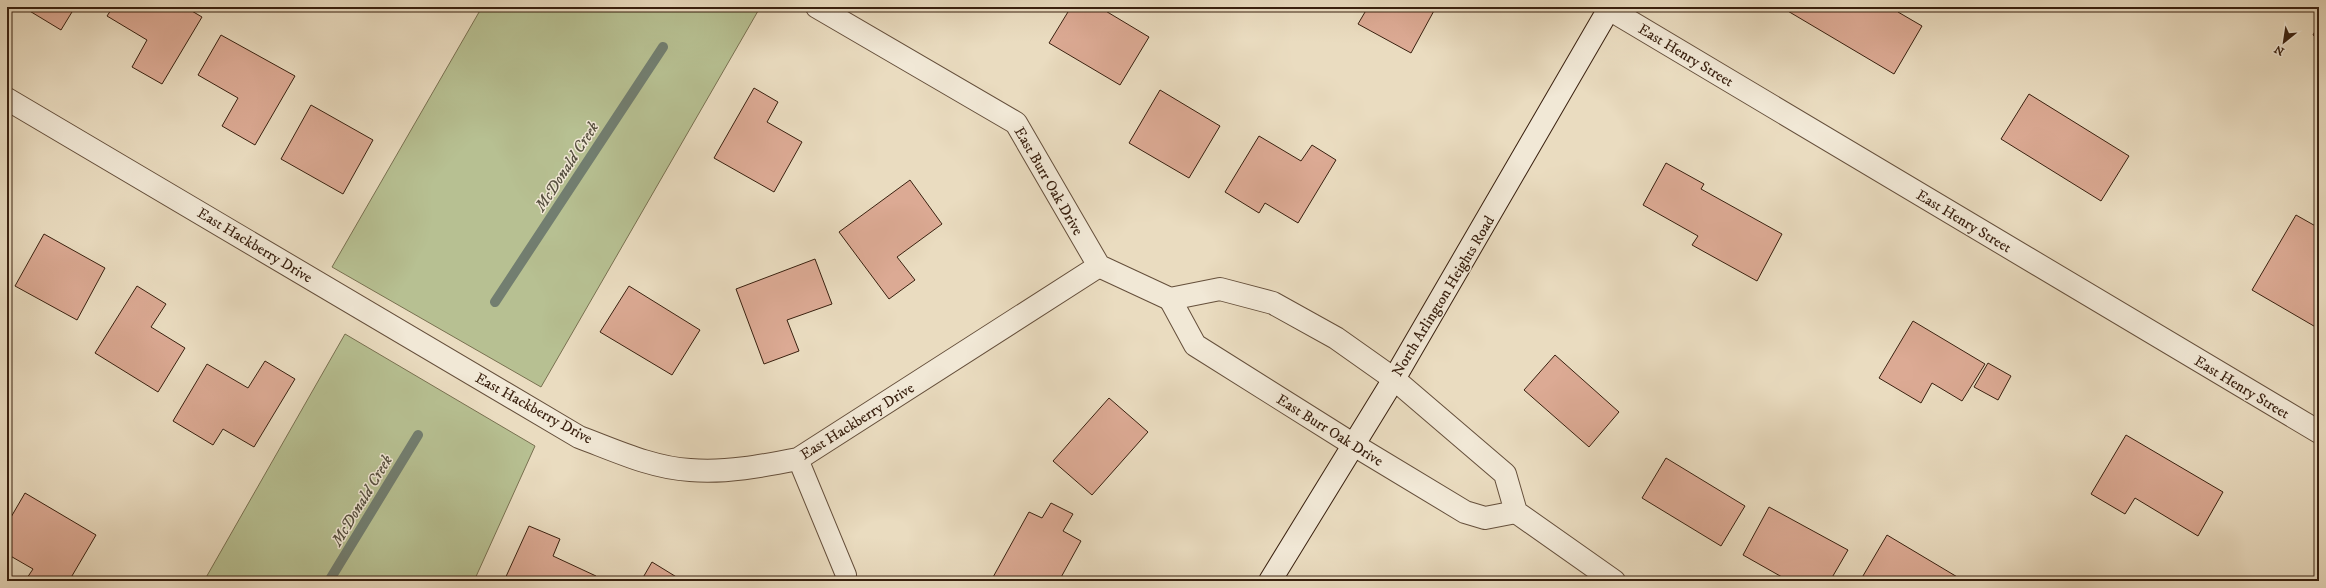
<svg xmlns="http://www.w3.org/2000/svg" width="2326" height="588" viewBox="0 0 2326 588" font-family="'IM FELL DW Pica',serif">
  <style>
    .green { fill: #b7c092; stroke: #787050 }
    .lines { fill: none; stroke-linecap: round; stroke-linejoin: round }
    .stream { stroke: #727e70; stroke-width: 10 }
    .building { fill: #dcaa94; stroke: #39200f }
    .lane-casing { stroke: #654f3b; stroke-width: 22 }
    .street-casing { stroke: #654f3b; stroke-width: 24 }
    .secondary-casing { stroke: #39200f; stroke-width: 24 }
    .lane { stroke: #f1e8d6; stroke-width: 20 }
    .street { stroke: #f1e8d6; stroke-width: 22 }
    .secondary { stroke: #f1e8d6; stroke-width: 22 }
    .labels { text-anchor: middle; stroke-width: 3; stroke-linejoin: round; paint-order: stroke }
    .street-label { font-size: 15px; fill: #39200f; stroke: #f1e8d6 }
    .water-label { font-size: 16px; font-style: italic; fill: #564f3f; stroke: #f1e8d6 }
  </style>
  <rect width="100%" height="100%" fill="#eadcc0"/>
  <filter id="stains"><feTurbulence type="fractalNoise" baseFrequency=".005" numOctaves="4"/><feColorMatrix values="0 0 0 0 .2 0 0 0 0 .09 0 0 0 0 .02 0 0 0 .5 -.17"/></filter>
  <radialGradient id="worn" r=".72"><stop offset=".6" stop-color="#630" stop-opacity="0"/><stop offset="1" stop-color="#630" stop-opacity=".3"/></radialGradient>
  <g class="green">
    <polygon points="482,7 750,7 758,11 541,387 332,267"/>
    <polygon points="345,334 535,446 474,581 204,581"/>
  </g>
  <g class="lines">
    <g class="stream">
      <polyline points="495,302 663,47"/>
      <polyline points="329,581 418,435"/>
    </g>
  </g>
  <g class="building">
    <polygon points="23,7 75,7 61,30"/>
    <polygon points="113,7 185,7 202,17 162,84 132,67 147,40 107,16"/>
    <polygon points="1071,7 1099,7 1149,37 1120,85 1049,43"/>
    <polygon points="1368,7 1436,7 1411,53 1358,24"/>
    <polygon points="1781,7 1901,7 1898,12 1922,26 1894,74"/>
    <polygon points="2319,24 2319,39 2313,35"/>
    <polygon points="221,35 295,76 255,145 222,126 238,98 198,75"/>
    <polygon points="754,88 778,102 767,122 802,142 774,192 714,158"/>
    <polygon points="1160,90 1220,126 1189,178 1129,143"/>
    <polygon points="2029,94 2129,156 2101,201 2001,139"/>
    <polygon points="311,105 373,140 343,194 281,159"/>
    <polygon points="1259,136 1301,161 1312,145 1336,160 1298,223 1265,203 1259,213 1225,192"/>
    <polygon points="1666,163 1704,184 1701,189 1782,234 1757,281 1692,245 1698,236 1643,205"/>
    <polygon points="910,180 942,224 897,257 915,280 889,299 839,232"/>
    <polygon points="2296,215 2319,228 2319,329 2252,290"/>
    <polygon points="44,234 105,268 77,320 15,286"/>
    <polygon points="815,259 832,304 787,320 799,351 764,364 736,289"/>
    <polygon points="137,286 166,304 151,327 185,348 158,392 95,353"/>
    <polygon points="629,286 700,330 672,375 600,332"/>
    <polygon points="1913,321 1985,364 1962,401 1932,383 1921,403 1879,378"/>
    <polygon points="1555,355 1619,412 1589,447 1524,390"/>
    <polygon points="265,361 295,379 254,447 223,429 213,445 173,421 207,364 248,388"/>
    <polygon points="1988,363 2011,376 1998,400 1974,387"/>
    <polygon points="1109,398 1148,432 1092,495 1053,461"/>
    <polygon points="2126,435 2223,492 2198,536 2135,498 2125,514 2091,494"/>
    <polygon points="1666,458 1745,506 1721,546 1642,498"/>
    <polygon points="25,493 96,535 69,581 25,581 33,569 7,554 7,524"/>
    <polygon points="1051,503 1073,514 1063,531 1081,541 1059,581 996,581 992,579 1029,512 1042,518"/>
    <polygon points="1769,507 1848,550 1830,581 1789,581 1743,555"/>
    <polygon points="529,526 560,539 553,556 596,576 594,581 504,581"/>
    <polygon points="1887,535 1964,581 1860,581"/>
    <polygon points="652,562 683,581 641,581"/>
  </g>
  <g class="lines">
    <defs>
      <polyline id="lane" points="798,459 846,575"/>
      <g id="street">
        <polyline points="817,7 1016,123 1099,266 1170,299 1220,289 1273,303 1336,338 1394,379 1505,474 1516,512 1614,581"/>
        <polyline points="1609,9 2319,432"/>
        <path d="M7 99 579 437C614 450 652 468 690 470 726 473 762 466 798 459L1099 266"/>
        <polyline points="1170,299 1195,345 1354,445 1465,512 1485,518 1516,512"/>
      </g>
      <polyline id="secondary" points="1270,581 1394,379 1610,7"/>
    </defs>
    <use href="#lane" class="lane-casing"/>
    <use href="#street" class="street-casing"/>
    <use href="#secondary" class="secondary-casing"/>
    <use href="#lane" class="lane"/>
    <use href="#street" class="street"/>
    <use href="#secondary" class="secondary"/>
  </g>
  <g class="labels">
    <g class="street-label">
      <text transform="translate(1686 55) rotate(31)" y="5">East Henry Street</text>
      <text transform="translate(1049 181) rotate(60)" y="5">East Burr Oak Drive</text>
      <text transform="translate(1964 221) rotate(31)" y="5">East Henry Street</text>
      <text transform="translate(255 245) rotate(31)" y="5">East Hackberry Drive</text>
      <text transform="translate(1443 296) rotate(-59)" y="5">North Arlington Heights Road</text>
      <text transform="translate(2242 387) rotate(31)" y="5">East Henry Street</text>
      <text transform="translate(534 408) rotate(29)" y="5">East Hackberry Drive</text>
      <text transform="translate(857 421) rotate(-32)" y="5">East Hackberry Drive</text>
      <text transform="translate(1330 430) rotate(32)" y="5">East Burr Oak Drive</text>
    </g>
    <g class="water-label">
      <text transform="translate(566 166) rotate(-57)" y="6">McDonald Creek</text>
      <text transform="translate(361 500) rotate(-59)" y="6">McDonald Creek</text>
    </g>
  </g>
  <rect width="2326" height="588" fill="none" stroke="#eadcc0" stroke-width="24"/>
  <rect x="8" y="8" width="2310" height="572" fill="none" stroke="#39200f" stroke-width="2"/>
  <rect x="12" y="12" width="2302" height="564" fill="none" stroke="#39200f"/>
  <g transform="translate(2284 42) rotate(210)" stroke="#f1e8d6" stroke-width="3" paint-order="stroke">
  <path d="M0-3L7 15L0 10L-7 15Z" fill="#39200f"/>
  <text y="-6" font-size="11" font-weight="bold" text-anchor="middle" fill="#39200f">N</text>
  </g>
  <rect width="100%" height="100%" filter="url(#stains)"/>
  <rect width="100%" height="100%" fill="url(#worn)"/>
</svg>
